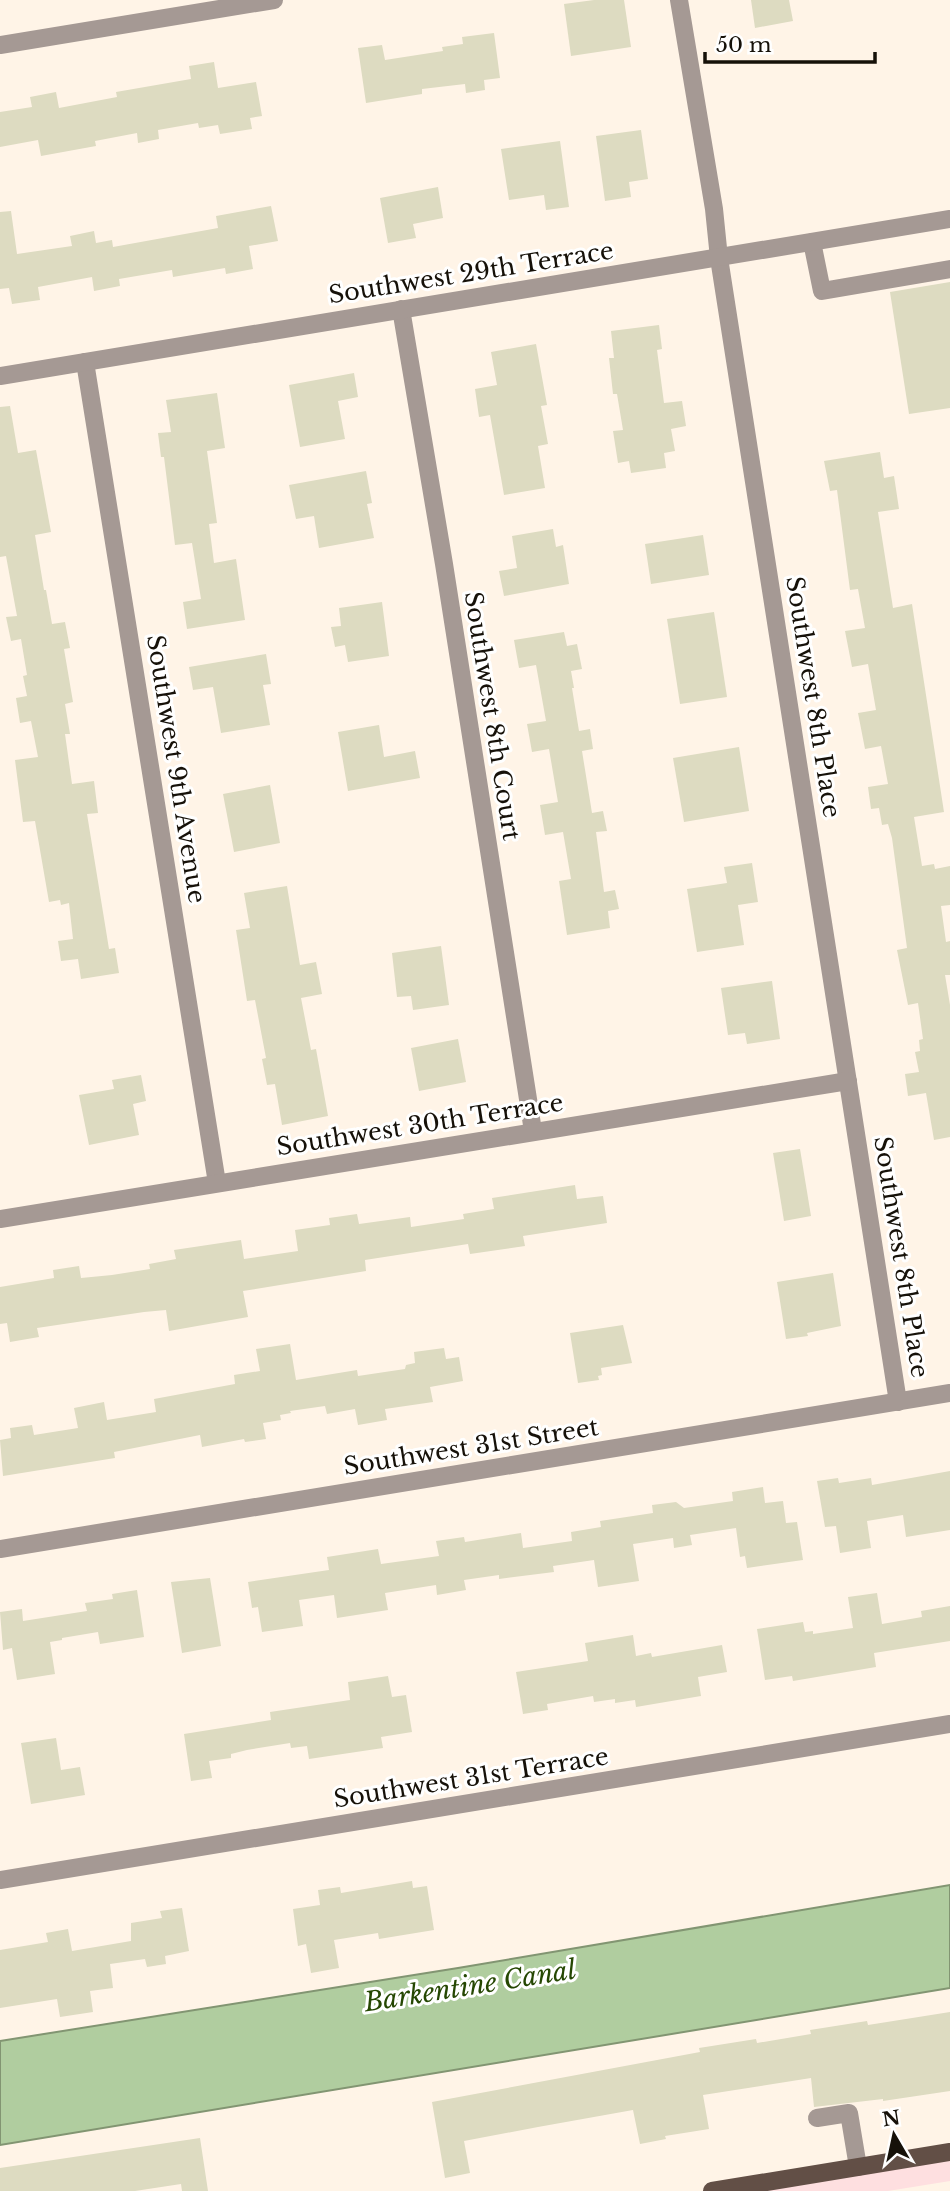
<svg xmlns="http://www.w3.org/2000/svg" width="950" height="2191" viewBox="0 0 950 2191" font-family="'Libre Baskerville',serif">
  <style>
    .green { fill: #fedfe0 }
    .water { fill: #b0cd9f; stroke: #829572; stroke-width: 2 }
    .building { fill: #dddbc1 }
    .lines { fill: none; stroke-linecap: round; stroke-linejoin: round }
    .minor { stroke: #a59994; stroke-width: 18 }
    .major { stroke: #624f46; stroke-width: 18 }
    .labels { text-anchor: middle; stroke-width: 6; stroke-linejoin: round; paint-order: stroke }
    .street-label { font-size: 24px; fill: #161109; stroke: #fff }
    .water-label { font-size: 26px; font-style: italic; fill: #254702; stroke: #fff }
  </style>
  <rect width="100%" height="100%" fill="#fff4e7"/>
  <polygon class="green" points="950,2160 950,2181 888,2191 763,2191"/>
  <polygon class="water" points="950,1885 950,1988 0,2145 0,2041 458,1968"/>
  <g class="building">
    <polygon points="594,0 624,0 631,47 571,56 564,4"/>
    <polygon points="751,0 789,0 793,21 755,28"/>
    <polygon points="494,33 500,78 484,80 485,90 466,93 465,84 422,89 422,94 366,103 358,48 382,45 385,60 443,51 442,47 463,44 462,37"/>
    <polygon points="214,62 218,88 256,82 262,116 250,118 252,129 220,134 218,125 199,128 198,123 158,130 159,139 138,143 137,133 95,141 96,146 41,156 38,140 0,147 0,112 32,107 30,97 56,92 59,108 117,97 116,92 191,79 189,66"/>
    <polygon points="641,130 648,179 629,182 631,197 605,201 596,136"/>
    <polygon points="560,141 569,207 546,210 544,195 509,200 501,149"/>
    <polygon points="438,187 443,218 413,224 416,238 388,243 380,198"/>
    <polygon points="271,206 278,241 249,246 253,269 226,274 225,268 173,277 172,270 119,279 120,286 94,291 92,277 38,287 40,300 12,304 9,288 0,289 0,212 11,211 17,254 72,246 70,236 94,231 96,243 112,240 113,247 218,228 216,216"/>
    <polygon points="950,282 950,408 909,414 890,292"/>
    <polygon points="659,325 662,349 657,350 664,403 682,401 686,426 671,429 675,451 664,453 666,468 631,473 629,461 618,463 613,431 623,430 617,394 613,394 609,358 614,358 611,331"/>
    <polygon points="536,344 547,405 541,406 548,444 538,446 545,488 504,495 490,415 479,417 475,389 497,385 491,352"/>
    <polygon points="354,373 358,397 338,401 345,439 300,447 289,385"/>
    <polygon points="217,393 225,448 207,451 217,523 209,524 214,563 236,559 245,620 187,629 183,602 201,599 192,543 175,545 164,457 161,457 158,433 171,432 166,400"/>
    <polygon points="10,406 18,453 36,450 51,532 35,535 44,590 46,590 52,624 65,622 70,648 64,649 73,702 65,704 70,734 65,734 72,784 94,781 98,813 87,814 109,949 115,948 119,973 81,979 78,959 61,961 58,941 73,939 69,903 61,905 60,900 49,902 35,821 23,822 15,760 38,757 31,721 20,723 16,698 27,696 23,676 27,675 21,639 11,641 6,617 17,616 6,556 0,557 0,407"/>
    <polygon points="880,452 884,478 894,476 899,509 878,512 893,608 912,604 944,812 914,817 922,866 934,864 935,869 950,866 950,905 941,906 946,942 950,941 950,975 945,975 950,1005 950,1137 934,1140 926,1093 908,1096 905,1074 919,1072 915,1052 920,1051 919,1040 923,1039 918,1003 908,1005 897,950 907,948 892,838 888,824 882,825 879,808 871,809 868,787 888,784 881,746 865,749 858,713 876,710 868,664 852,667 845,631 865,628 858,589 850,590 837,490 830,491 824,461"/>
    <polygon points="366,471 372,503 367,504 374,538 319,548 314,516 296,519 289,485"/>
    <polygon points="553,529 556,547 563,545 569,584 504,596 499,571 517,568 512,536"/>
    <polygon points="703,535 709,575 651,584 645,544"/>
    <polygon points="382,602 389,656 348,662 345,645 335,647 331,627 341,626 339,608"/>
    <polygon points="714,612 727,697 680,704 667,619"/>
    <polygon points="564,632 567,646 577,644 582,669 571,671 574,688 572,688 579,731 590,729 593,749 582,751 592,813 603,811 607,831 596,832 604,892 615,890 619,909 608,911 610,928 567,935 559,881 571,879 563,832 545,835 540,805 558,802 549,749 532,752 527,724 546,721 536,665 519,668 514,640"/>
    <polygon points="266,654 271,684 263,685 270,725 221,733 213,687 193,690 189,667"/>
    <polygon points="379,725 384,757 415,751 420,778 348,791 338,732"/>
    <polygon points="739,747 749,811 684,822 673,758"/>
    <polygon points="270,785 280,843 234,852 223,794"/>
    <polygon points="752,863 758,902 738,905 744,945 697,952 687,889 727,883 724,867"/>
    <polygon points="287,886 300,965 316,962 322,994 301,998 311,1050 316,1049 328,1116 282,1125 275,1084 267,1085 262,1059 266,1058 255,1000 247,1001 236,930 250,928 244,893"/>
    <polygon points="441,946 449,1005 413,1010 411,996 397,997 392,953"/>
    <polygon points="772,981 780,1039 747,1044 745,1033 728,1035 721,988"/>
    <polygon points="458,1039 466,1082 419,1091 411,1048"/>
    <polygon points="141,1075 146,1101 133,1104 139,1135 89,1145 79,1095 114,1089 112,1080"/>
    <polygon points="800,1149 811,1216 784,1221 773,1153"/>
    <polygon points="575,1185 577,1199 603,1196 607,1223 523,1236 525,1246 470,1254 468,1244 365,1260 366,1271 243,1291 248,1317 169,1331 166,1310 144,1312 37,1328 39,1337 10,1342 7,1323 0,1324 0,1287 54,1278 53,1270 79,1266 81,1278 112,1275 150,1269 149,1264 176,1259 174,1250 241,1240 244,1259 298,1251 295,1230 330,1225 329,1218 357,1214 359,1224 410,1217 411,1227 464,1219 463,1214 494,1209 492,1198"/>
    <polygon points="833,1273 841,1326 807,1333 808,1336 786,1339 777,1282"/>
    <polygon points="623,1325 632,1363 601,1368 602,1375 598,1376 599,1380 578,1383 570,1333"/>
    <polygon points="290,1344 296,1380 357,1370 358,1376 405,1369 406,1365 415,1363 414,1352 444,1348 446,1359 459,1357 463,1381 430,1387 433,1402 385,1409 387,1420 358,1425 355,1409 327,1414 325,1406 290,1411 291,1413 280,1415 281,1420 263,1423 266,1439 245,1442 244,1439 202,1447 200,1435 114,1452 115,1458 3,1476 0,1440 11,1438 10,1428 32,1425 34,1435 78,1428 74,1408 104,1402 107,1420 156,1412 154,1399 235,1384 234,1375 260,1371 256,1349"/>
    <polygon points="950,1471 950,1530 906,1537 903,1515 867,1521 871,1548 840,1553 836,1526 825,1527 817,1481 838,1478 839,1483 871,1478 872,1485"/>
    <polygon points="763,1487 765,1503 783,1501 786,1523 797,1522 803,1560 747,1568 745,1556 740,1557 736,1528 690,1535 692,1545 674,1548 673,1538 633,1544 639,1581 598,1587 594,1560 553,1566 554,1572 499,1579 499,1575 464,1580 466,1590 437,1595 436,1585 385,1593 388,1610 337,1618 334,1595 299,1600 303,1626 262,1632 258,1607 252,1608 248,1582 329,1570 327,1557 378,1549 381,1564 439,1556 436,1541 464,1537 465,1542 521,1533 523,1548 572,1541 571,1532 601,1527 600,1521 653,1513 652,1505 676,1502 684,1508 733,1501 732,1492"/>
    <polygon points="210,1578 221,1646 182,1653 171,1582"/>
    <polygon points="137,1590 144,1637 100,1644 98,1632 62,1638 62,1640 50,1642 55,1674 17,1680 12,1648 3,1650 0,1612 22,1609 23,1621 87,1611 85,1603 113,1599 112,1594"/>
    <polygon points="877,1593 882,1624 922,1617 921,1611 950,1606 950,1641 874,1653 876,1667 793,1681 792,1676 765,1680 757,1629 803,1622 805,1632 813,1631 813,1634 853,1628 848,1597"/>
    <polygon points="633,1635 636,1656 651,1653 652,1657 722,1645 727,1672 698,1677 701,1696 636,1707 635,1700 615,1703 615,1699 594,1702 593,1696 547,1704 548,1710 523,1714 516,1672 588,1661 585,1643"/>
    <polygon points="388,1676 392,1697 406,1695 412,1732 381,1737 383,1748 309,1759 307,1746 291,1748 290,1743 247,1750 231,1754 231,1758 209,1761 212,1778 191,1781 184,1734 271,1720 270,1712 350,1700 348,1682"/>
    <polygon points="56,1738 61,1770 80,1767 85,1795 31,1804 21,1743"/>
    <polygon points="412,1881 413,1888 427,1886 434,1930 379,1939 378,1933 334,1940 339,1968 311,1973 306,1944 298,1946 293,1909 320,1905 318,1890 340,1887 341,1893"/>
    <polygon points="182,1908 189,1951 165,1956 166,1964 147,1967 145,1959 110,1964 113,1988 90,1991 93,2012 60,2017 57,1999 0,2008 0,1950 48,1942 46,1933 68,1929 72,1951 131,1941 131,1923 162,1918 160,1911"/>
    <polygon points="950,2012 950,2091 883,2101 883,2099 814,2107 811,2078 703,2095 709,2129 665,2136 666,2139 640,2144 633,2110 538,2127 464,2141 470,2173 445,2178 432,2102 700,2052 699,2048 756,2039 757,2043 811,2034 810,2030 867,2021 868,2025"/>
    <polygon points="200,2138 208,2191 182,2191 181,2184 135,2191 0,2191 0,2168"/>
  </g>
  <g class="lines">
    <g class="minor">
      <polyline points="679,0 714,209 719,258 898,1402"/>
      <polyline points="0,45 274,0"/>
      <polyline points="812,242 822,291 950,269"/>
      <polyline points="401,309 444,564 533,1131"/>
      <polyline points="85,362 217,1183"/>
      <polyline points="0,376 950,219"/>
      <polyline points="0,1219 848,1081"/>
      <polyline points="0,1549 950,1393"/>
      <polyline points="0,1880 950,1724"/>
      <polyline points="817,2118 849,2113 858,2167"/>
    </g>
    <polyline class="major" points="712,2191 950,2152"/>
  </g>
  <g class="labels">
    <g class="street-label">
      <text transform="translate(471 273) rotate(-9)" y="8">Southwest 29th Terrace</text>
      <text transform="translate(813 697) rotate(81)" y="8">Southwest 8th Place</text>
      <text transform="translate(492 716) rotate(81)" y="8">Southwest 8th Court</text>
      <text transform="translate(176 769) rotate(81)" y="8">Southwest 9th Avenue</text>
      <text transform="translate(420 1125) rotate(-9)" y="8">Southwest 30th Terrace</text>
      <text transform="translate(901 1257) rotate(81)" y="8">Southwest 8th Place</text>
      <text transform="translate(471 1447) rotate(-9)" y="8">Southwest 31st Street</text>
      <text transform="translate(471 1778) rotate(-9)" y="8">Southwest 31st Terrace</text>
    </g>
    <g class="water-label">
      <text transform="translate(470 1986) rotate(-9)" y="9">Barkentine Canal</text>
    </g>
  </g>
  <g transform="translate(894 2135) rotate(351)" stroke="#ffffff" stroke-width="5" paint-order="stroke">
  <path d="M0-5L12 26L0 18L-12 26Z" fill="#161109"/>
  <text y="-10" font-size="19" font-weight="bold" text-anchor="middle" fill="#161109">N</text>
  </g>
  <path d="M705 52v10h170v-10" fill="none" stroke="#161109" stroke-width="3.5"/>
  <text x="716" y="52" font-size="21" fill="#161109" stroke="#ffffff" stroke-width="5" paint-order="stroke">50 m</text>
</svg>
